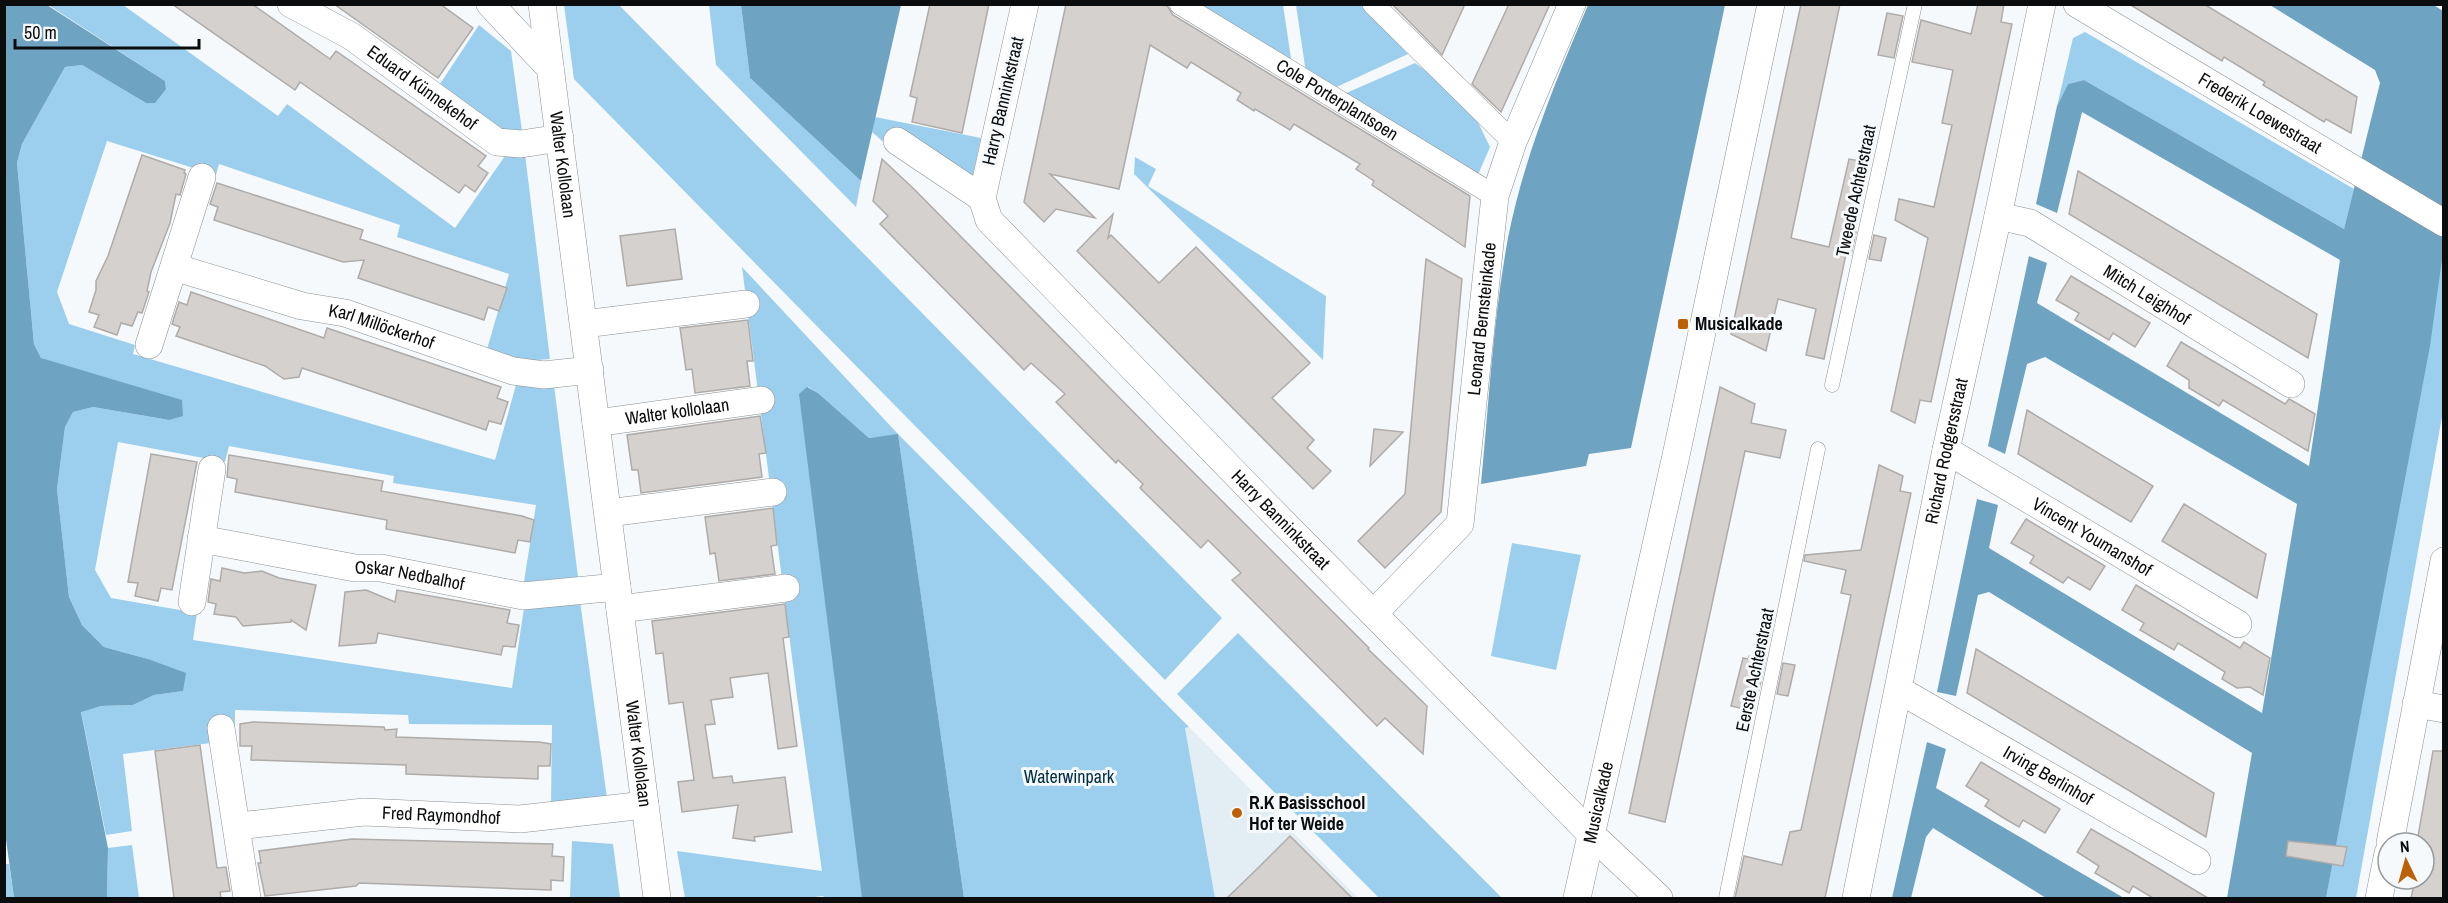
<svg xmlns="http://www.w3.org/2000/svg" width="2448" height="903" viewBox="0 0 2448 903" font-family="'Archivo Narrow',sans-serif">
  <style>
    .built { fill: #e3edf4 }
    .green { fill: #9bcfed }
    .water { fill: #6ea3c2 }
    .building { fill: #d4d1ce; stroke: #afaba9; stroke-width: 1.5 }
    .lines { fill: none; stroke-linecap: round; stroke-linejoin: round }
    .service-casing { stroke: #8c9092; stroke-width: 15 }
    .pedestrian-casing { stroke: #8c9092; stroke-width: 22 }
    .minor-casing { stroke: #8c9092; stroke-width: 28 }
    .service { stroke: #fff; stroke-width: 14 }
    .pedestrian { stroke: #fff; stroke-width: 21 }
    .minor { stroke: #fff; stroke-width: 27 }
    .poi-dot { fill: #bc6107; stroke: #f5f9fb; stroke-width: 2 }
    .labels { text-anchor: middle; stroke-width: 6; stroke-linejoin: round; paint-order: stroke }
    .street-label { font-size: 18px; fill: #0b0c0d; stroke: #f5f9fb }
    .poi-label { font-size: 18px; font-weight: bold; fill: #0b0c0d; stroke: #f5f9fb; text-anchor: start }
    .park-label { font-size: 18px; fill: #002d43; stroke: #f5f9fb }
  </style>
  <rect width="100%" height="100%" fill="#f5f9fb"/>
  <polygon class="built" points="1189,727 1358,898 1215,898 1185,728"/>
  <g class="green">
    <polygon points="47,4 123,5 278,116 287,104 455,228 505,156 525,154 550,359 525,361 487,349 509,274 397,237 400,225 219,164 216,175 107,141 57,292 69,324 135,345 133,354 495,460 516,385 554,385 578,577 524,582 536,505 393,483 394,476 229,446 225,462 118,442 95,570 111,598 197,613 193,640 512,688 524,608 580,601 607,798 551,806 552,725 409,724 408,715 235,710 235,740 123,754 132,831 106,835 81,711 101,706 133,705 154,695 182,691 148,659 104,647 82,625 69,597 57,489 65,427 73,412 93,407 169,420 41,358 34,344 17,163 22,144 65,67 82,65 146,103 166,89 165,81"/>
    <polygon points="564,5 619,5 1222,618 1165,680 574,79"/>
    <polygon points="709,5 741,5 750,78 861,181 856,207 716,65"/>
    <polygon points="1193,5 1283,5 1292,65"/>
    <polygon points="1296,5 1360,5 1408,54 1330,90 1306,73"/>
    <polygon points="479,25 511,51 522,131 502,132 440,84"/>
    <polygon points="2085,32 2354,189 2344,229 2084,80 2068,84 2057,106 2073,38"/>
    <polygon points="1415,63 1459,95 1472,110 1490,147 1477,177 1344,94"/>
    <polygon points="875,117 981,138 971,183 909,165 872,132"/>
    <polygon points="1135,157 1156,169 1148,186 1326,296 1323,360 1134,174"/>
    <polygon points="2443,250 2443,411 2356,898 2326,898"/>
    <polygon points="742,267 898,434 1189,727 1185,728 1215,898 964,898 898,435 869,438 818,393 808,387 863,898 824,898 823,896 807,898 685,898 677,851 822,871 797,696"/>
    <polygon points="1512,543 1581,555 1556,670 1491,656"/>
    <polygon points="1238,633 1502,898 1379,898 1177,694"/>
    <polygon points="572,841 613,844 620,898 570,898"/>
    <polygon points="132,845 139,898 107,898 108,848"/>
    <polygon points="5,864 9,864 14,898 5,898"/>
  </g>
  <g class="water">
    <polygon points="2432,4 2443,11 2443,252 2430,346 2326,898 2227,898 2252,753 1989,592 1978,595 1956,696 1937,692 1977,499 1998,505 1989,548 2262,713 2297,504 2045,357 2027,364 2005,454 1988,446 2029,256 2047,263 2037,303 2309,466 2340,260 2082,112 2057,213 2036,204 2057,106 2068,84 2084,80 2344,229 2380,83 2375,70 2270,5"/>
    <polygon points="4,5 47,5 165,81 166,89 155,103 146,103 82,65 65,67 22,144 17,163 34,344 41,358 182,400 183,416 169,420 93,407 73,412 65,427 57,489 69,597 82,625 104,647 148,659 186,673 183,691 154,695 133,705 101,706 81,712 108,848 107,898 14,898 5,832"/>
    <polygon points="741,5 901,5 861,181 750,78"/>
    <path d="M1588 5H1725L1631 448 1589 454 1586 466 1481 484C1489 402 1493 319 1508 238 1524 157 1556 80 1588 5Z"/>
    <polygon points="807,387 818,393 869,438 898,434 964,898 862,898 799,394"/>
    <polygon points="1927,742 1946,749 1936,788 2124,898 2046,898 1933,828 1926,837 1911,898 1892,898"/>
  </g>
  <g class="building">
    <polygon points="172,4 252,4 330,59 336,51 486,156 478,166 488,173 475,192 465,185 459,193 300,82 295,90"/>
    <polygon points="334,4 440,4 473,28 438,78"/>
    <polygon points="930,4 989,4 962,133 912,122 917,98 910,96"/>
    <polygon points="1066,4 1164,4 1168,7 1173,15 1470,196 1465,247 1372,185 1374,181 1356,169 1360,164 1294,124 1290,130 1255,109 1254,111 1237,100 1241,93 1191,62 1187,68 1150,45 1119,189 1050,174 1095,218 1056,209 1044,222 1024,202"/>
    <polygon points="1392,4 1465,4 1442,55"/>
    <polygon points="1509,4 1550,4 1501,112 1472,84"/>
    <polygon points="1801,4 1840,4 1791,238 1829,247 1849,159 1867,162 1852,231 1856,232 1851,255 1846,254 1824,359 1806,355 1816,309 1778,299 1766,351 1731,334"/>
    <polygon points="1978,4 2004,4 2001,22 2012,24 1931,402 1920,400 1915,423 1891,411 1928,238 1895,220 1899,199 1934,207 1952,125 1942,123 1953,70 1912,62 1921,20 1971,34"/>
    <polygon points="2129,4 2204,4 2357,97 2351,133 2326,119 2324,122 2263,85 2265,82 2224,57 2222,61"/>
    <polygon points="1887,13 1903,16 1894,58 1878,55"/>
    <polygon points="142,155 185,170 184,173 186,174 180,195 176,194 170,223 151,272 147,291 149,292 142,313 138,312 132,326 121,323 117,335 94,327 99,315 89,312 96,290 96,281 108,256"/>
    <polygon points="882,159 916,191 1163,442 1369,648 1368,649 1427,706 1423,754 1385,718 1377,726 1232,580 1241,573 1208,540 1201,548 1140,488 1143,484 1118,460 1116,463 1056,402 1065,394 1031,363 1024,370 880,224 888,216 873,201"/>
    <polygon points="2078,171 2317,314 2308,358 2069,214"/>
    <polygon points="217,183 363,230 360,239 507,288 499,311 488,307 484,320 358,278 364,260 343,262 214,220 218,207 210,204"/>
    <polygon points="1113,214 1108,238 1111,235 1159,283 1196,247 1310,363 1272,398 1314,440 1307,448 1331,471 1313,489 1077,251"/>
    <polygon points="675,229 682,279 627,286 620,236"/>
    <polygon points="1874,235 1886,238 1881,261 1869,259"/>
    <polygon points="1426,259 1462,279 1441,512 1385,568 1358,541 1405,494"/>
    <polygon points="2071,276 2150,323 2135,347 2113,333 2109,340 2075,320 2079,313 2056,300"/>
    <polygon points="191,292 324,338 327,328 501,387 497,398 508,402 501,424 489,421 486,430 302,368 299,377 284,379 265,366 176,336 180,327 172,324 179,302 187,305"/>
    <polygon points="748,320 753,361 747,361 750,386 695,393 692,369 686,370 680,328"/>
    <polygon points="2181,342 2285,404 2289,399 2291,400 2315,414 2308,451 2223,400 2219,406 2189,388 2189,380 2167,366"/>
    <polygon points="1720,387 1755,404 1751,423 1786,430 1780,458 1745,451 1665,822 1629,813"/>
    <polygon points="2027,410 2153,486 2131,522 2018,454"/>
    <polygon points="760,416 766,453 759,454 762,477 641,493 638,470 632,470 627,435"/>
    <polygon points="1374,429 1403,432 1370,466"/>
    <polygon points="151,454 197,462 172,590 161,588 158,601 135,596 138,583 128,582"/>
    <polygon points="229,455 383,481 381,491 522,516 534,520 530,542 518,540 515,553 386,529 387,520 235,492 237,479 227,477"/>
    <polygon points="1879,465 1903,476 1900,491 1911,493 1825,898 1735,898 1744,856 1782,865 1790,832 1801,830 1851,595 1841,593 1846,570 1804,561 1805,555 1861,550"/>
    <polygon points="2184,504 2266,554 2257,598 2162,541"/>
    <polygon points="773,508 777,545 771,546 775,574 719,581 715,553 710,554 705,517"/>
    <polygon points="2026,519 2105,566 2090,590 2068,577 2063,583 2030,563 2034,556 2011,543"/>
    <polygon points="222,568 244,573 262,571 279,578 316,585 306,630 291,620 291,622 243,626 236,617 214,614 216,604 208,602 211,579 220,581"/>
    <polygon points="2136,585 2240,648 2244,642 2270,658 2263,695 2250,687 2237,688 2222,679 2225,672 2201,657 2178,643 2174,650 2140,630 2144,623 2122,610"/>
    <polygon points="366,590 395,602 397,590 510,610 507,623 519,625 515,647 503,646 501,655 378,633 376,643 339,646 345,592"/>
    <polygon points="785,604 789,637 783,638 797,746 778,749 768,673 730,678 733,697 711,700 715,724 705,725 713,778 732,776 733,783 785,777 792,832 754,837 755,841 733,838 738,805 682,812 678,782 694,780 683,702 669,704 663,653 656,654 652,621"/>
    <polygon points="1976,649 2214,793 2206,837 1967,693"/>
    <polygon points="1749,656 1766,659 1759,690 1754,689 1749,710 1731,706 1743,658 1748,659"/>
    <polygon points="1783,663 1795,665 1788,696 1777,694"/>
    <polygon points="253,722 384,727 385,730 397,729 396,737 539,742 551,744 550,766 538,766 538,779 406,774 406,765 251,760 252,746 240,746 240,724"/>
    <polygon points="200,745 217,868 226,867 230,891 220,892 221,898 174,898 155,751"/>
    <polygon points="2433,751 2444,751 2444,898 2411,898 2415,879 2424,879 2424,843 2417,842"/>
    <polygon points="1981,762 2060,809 2045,833 2023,820 2019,827 2002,817 1985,806 1989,800 1966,786"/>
    <polygon points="2091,829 2131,852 2208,898 2153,898 2133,886 2129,893 2095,873 2099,866 2077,852"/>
    <polygon points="1290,836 1352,898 1227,898 1257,869"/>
    <polygon points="352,839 553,844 552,856 564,857 563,881 551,880 551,890 359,883 356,886 265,896 258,863 261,863 259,851"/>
    <polygon points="2288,841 2347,847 2343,866 2286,856"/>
  </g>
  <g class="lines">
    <defs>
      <g id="service">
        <polyline points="1832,385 1915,4"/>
        <polyline points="1726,898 1818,449"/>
      </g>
      <g id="pedestrian">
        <path id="s1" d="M1180 4 1495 196"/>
        <polyline points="1373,4 1513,142"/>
      </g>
      <g id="minor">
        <path id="s2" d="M291 4 351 36 497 142 521 144 560 138"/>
        <polyline points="490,4 550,68"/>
        <path id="s3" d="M542 4 657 898"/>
        <path id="s4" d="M1025 4 982 198 989 220 1264 503 1591 834 1659 898"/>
        <path id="s5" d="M2077 4 2444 223"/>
        <polyline points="897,141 982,198"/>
        <path id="s6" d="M1998 216 2030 223 2291 384"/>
        <path id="s7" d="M174 267 302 306 345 313 513 371 544 375 590 370"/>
        <polyline points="584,324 746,304"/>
        <polyline points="149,345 202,177"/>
        <path id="s8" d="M596 423 761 400"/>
        <path id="s9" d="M1946 450 2238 624"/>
        <polyline points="608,513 773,492"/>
        <path id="s10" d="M201 539 355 568H381L523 596 617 587"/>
        <polyline points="192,602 212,469"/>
        <polyline points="620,609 786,588"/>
        <path id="s11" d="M1374 613 1460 524 1495 196 1513 142 1572 4"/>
        <path id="s12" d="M1899 690 2197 861"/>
        <polyline points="2416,704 2444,709"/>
        <polyline points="221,728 247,898"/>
        <path id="s13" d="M238 826 364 812 520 819 645 805"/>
        <polyline points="2390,843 2444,561"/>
        <path id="s14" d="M1577 898 1677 451 1771 4"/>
        <path id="s15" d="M1856 898 1946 450 1998 216 2042 4"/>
        <polyline points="2379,898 2388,853"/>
      </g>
    </defs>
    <use href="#service" class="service-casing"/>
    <use href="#pedestrian" class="pedestrian-casing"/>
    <use href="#minor" class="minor-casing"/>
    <use href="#service" class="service"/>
    <use href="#pedestrian" class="pedestrian"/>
    <use href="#minor" class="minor"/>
  </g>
  <g class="poi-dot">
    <rect x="1677" y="318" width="12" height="12" rx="3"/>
    <circle cx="1237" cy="813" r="6"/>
  </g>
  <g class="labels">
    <g class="street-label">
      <text dy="6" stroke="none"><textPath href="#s2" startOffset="156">Eduard Künnekehof</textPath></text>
      <text transform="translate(1003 101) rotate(-77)" y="6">Harry Banninkstraat</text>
      <text dy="6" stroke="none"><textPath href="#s1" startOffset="184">Cole Porterplantsoen</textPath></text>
      <text dy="6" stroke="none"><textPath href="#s5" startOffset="213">Frederik Loewestraat</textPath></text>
      <text dy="6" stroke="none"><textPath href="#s3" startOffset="162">Walter Kollolaan</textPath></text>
      <text transform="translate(1856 191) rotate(-78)" y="6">Tweede Achterstraat</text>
      <text dy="6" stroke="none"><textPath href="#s6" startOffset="170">Mitch Leighhof</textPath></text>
      <text dy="6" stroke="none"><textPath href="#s11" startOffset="330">Leonard Bernsteinkade</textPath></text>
      <text dy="6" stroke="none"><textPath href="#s7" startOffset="216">Karl Millöckerhof</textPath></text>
      <text dy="6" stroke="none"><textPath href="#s8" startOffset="82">Walter kollolaan</textPath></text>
      <text dy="6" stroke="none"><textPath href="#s15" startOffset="456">Richard Rodgersstraat</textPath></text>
      <text dy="6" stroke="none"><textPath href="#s4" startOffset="640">Harry Banninkstraat</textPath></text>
      <text dy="6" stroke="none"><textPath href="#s9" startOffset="170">Vincent Youmanshof</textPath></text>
      <text dy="6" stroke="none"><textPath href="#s10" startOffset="212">Oskar Nedbalhof</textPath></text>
      <text transform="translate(1755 670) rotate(-78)" y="6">Eerste Achterstraat</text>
      <text dy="6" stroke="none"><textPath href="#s3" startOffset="756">Walter Kollolaan</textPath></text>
      <text dy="6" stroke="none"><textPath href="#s12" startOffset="172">Irving Berlinhof</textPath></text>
      <text dy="6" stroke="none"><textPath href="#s14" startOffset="98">Musicalkade</textPath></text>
      <text dy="6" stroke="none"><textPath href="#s13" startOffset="204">Fred Raymondhof</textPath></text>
    </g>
    <g class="poi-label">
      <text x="1695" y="330">Musicalkade</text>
      <text x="1249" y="809">R.K Basisschool<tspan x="1249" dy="21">Hof ter Weide</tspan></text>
    </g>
    <g class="park-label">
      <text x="1069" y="783">Waterwinpark</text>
    </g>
  </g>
  <rect width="2448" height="903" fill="none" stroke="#0b0c0d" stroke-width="12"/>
  <g transform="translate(2406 861) rotate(355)"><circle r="28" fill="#f5f9fb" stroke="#979a9c" stroke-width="1.5"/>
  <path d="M0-4.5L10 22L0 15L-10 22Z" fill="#bc6107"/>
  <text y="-9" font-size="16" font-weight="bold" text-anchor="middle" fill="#0b0c0d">N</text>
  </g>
  <path d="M15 39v9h184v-9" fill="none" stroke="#0b0c0d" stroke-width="3"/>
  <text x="24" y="39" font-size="18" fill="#0b0c0d" stroke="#f5f9fb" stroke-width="4.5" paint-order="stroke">50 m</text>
</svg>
